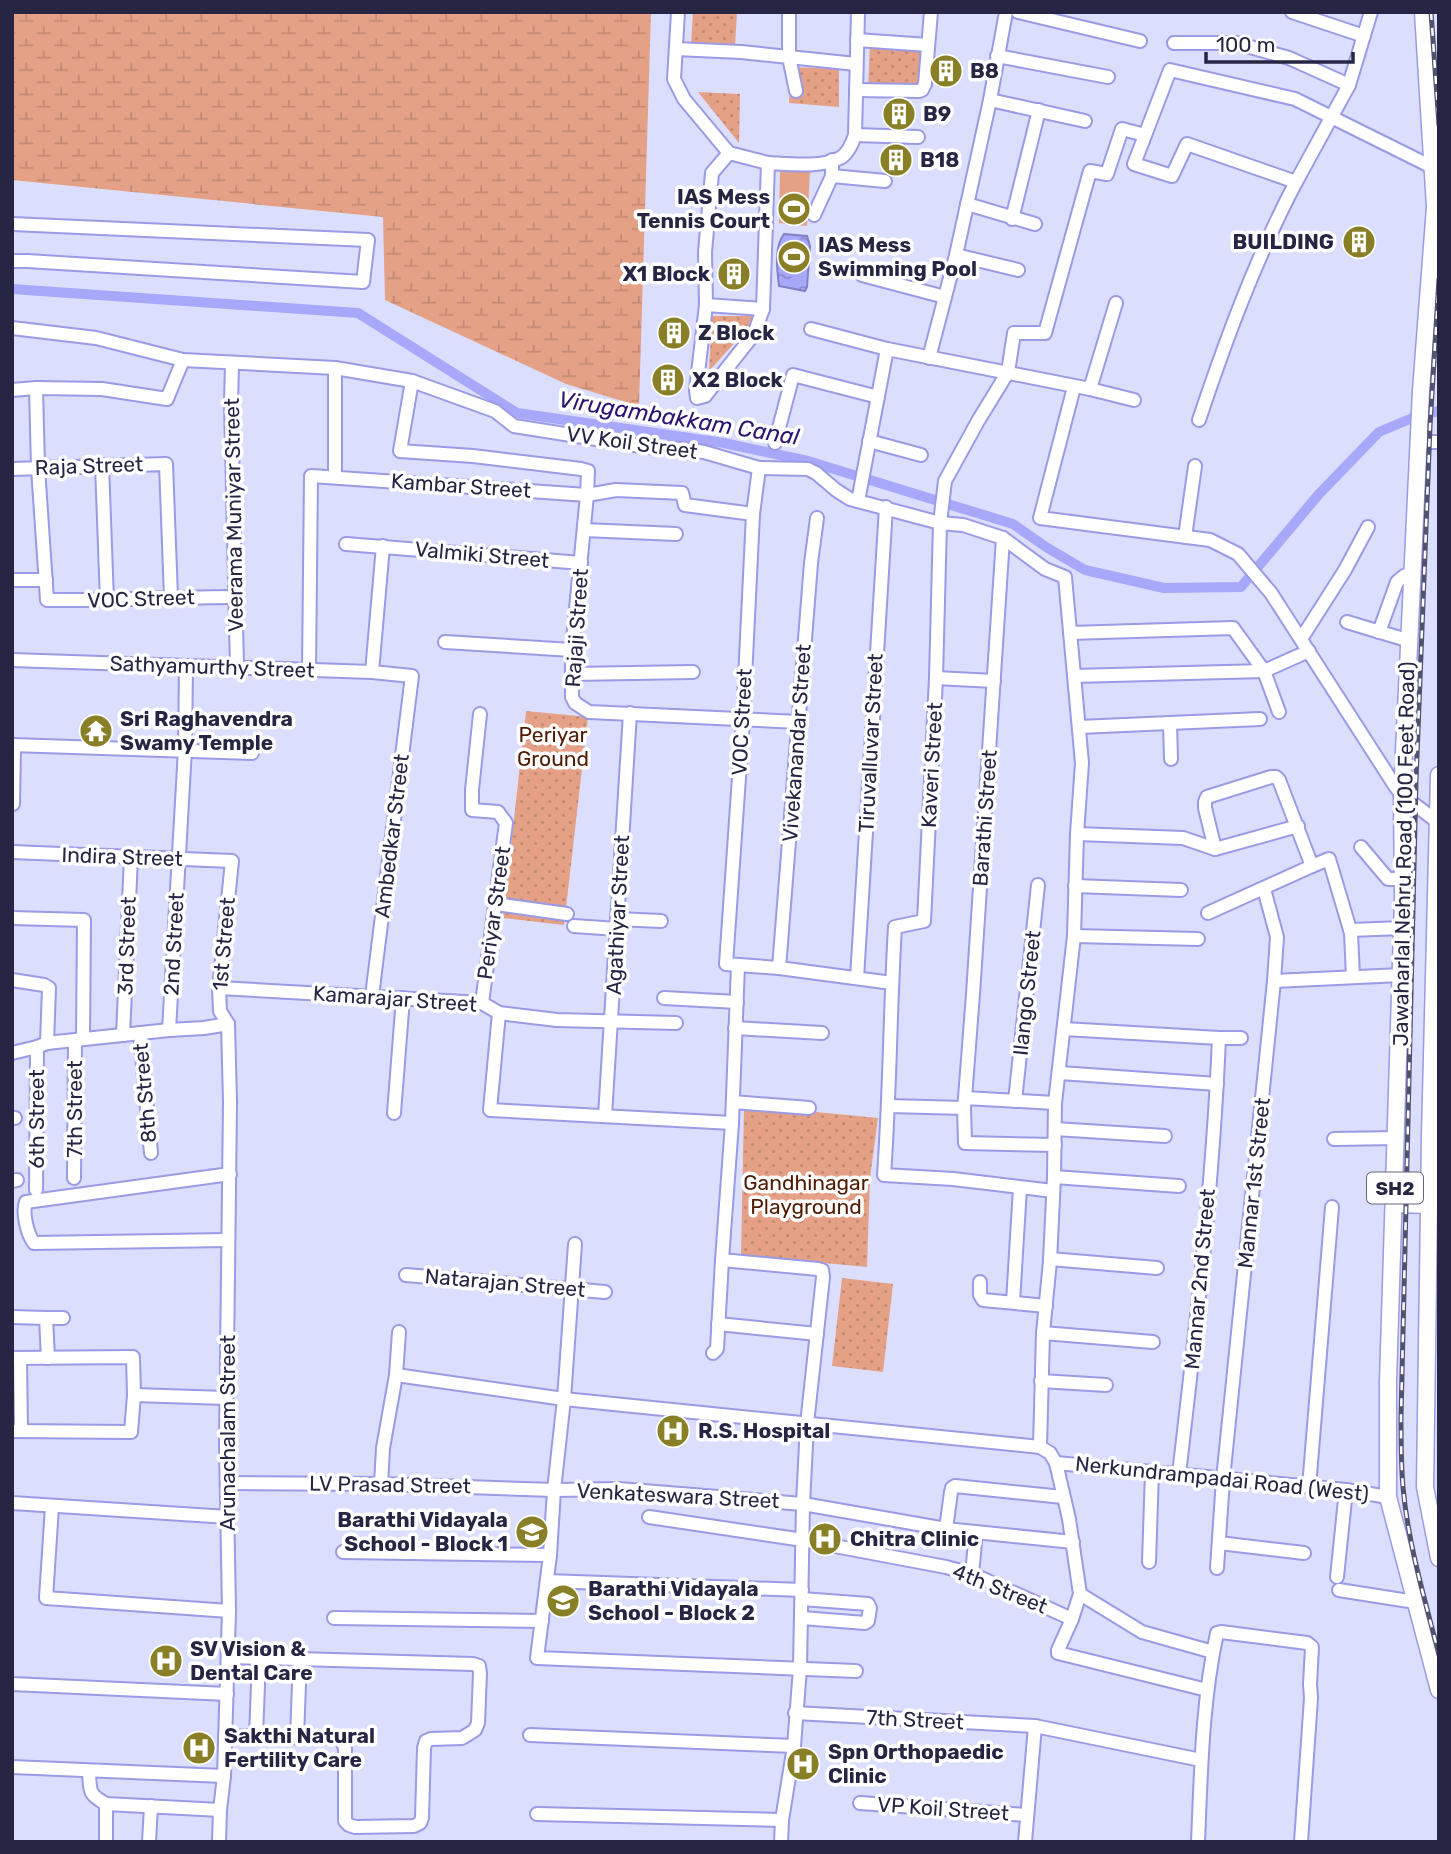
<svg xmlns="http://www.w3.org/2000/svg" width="1451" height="1854" viewBox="0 0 1451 1854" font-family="Rubik,sans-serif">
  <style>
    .grass { fill: #e5a185 }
    .wetland { fill: url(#wetland-marsh) }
    .park { fill: url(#park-dots) }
    .water { fill: url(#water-ripples); stroke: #8081c3; stroke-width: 2 }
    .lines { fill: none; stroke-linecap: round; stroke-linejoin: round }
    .canal { stroke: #a7a8f9; stroke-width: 10 }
    .minor-casing { stroke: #9a9ae5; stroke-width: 16 }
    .major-casing { stroke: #9a9ae5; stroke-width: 19 }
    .minor { stroke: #fff; stroke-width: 12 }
    .major { stroke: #fff; stroke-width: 16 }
    .rail-casing { stroke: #515270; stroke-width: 5 }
    .rail { stroke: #fff; stroke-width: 2.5; stroke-dasharray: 8; stroke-linecap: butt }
    .labels { text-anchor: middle; stroke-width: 7; stroke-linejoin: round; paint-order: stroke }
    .shield { fill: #fff; stroke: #67677c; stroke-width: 2 }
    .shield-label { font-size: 19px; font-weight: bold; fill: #262644 }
    .poi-label { font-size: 21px; font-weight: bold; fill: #262644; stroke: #fff; text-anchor: start }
    .street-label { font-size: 21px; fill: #262644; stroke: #fff }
    .park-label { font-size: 21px; fill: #4f1a00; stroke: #fff }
    .water-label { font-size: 23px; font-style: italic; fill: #291571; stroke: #fff }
  </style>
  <defs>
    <pattern id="wetland-marsh" width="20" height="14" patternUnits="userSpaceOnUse" patternTransform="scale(1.75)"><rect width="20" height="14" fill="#e5a185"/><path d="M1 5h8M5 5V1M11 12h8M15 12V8" fill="none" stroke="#c48a74"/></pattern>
    <pattern id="park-dots" width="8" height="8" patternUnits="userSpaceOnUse" patternTransform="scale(1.75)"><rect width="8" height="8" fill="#e5a185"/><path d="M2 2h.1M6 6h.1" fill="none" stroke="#c48a74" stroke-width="1.8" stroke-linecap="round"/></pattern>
    <pattern id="water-ripples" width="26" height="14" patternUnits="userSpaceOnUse" patternTransform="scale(1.75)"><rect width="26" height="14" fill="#a7a8f9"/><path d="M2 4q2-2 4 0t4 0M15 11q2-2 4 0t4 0" fill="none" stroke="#8889cb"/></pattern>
  </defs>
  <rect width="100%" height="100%" fill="#dcdefe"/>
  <polygon class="grass" points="780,170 810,172 807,226 779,223"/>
  <polygon class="wetland" points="12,12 651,12 639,406 566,384 385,300 383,217 12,180"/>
  <g class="park">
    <polygon points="693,12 737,12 735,46 691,43"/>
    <polygon points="870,44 923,47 922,89 868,88"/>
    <polygon points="791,67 839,69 839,107 789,103"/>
    <polygon points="698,92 740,94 739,143"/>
    <polygon points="712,316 759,316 709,371"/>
    <polygon points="526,711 588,717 564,925 503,918"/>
    <polygon points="744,1105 878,1118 870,1178 867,1267 741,1255"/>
    <polygon points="842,1278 893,1284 883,1372 832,1366"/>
  </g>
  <path class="water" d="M784 234 807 236 810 246 807 287 805 291 779 286C777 269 774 247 784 234Z"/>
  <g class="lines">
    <polyline class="canal" points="12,289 358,313 517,413 724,443 808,461 1013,524 1046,547 1085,570 1164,588 1241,587 1319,494 1379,432 1417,416 1439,411"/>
    <defs>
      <g id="minor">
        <polyline points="678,12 674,79 684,99 729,153 768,163"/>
        <polyline points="789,12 789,57 856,64"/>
        <polyline points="1018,12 1140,41"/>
        <polyline points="1292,12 1364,36"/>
        <polyline points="1371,12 1349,85 1296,182 1187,144 1172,176 1134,164 1170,70 1295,99 1432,167"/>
        <polyline points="857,40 928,45"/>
        <polyline points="1174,43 1236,43 1289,58 1349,85"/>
        <polyline points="676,49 741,52 789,57 796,91"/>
        <polyline points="997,56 1108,77"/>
        <polyline points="856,90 919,91 922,90 925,84 931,12"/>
        <polyline points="990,100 1085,121"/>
        <polyline points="855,135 918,137"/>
        <polyline points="729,153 712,173 705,252 706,305 763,309"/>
        <polyline points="832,176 885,181"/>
        <polyline points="967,204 1035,224"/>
        <polyline points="814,215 832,176 832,160"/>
        <polyline points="1012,219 1039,110"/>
        <polyline points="12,224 368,240 363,282 27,261 12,261"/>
        <polyline points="956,255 1018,270"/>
        <polyline points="862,275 945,297"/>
        <path d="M706 305 696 390 697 398 705 396 754 334 763 309 768 163C789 164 821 168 840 158 848 154 852 144 855 135L858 12"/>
        <polyline points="12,328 96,338 183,360 335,368 412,381 495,411 514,426 647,447 682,449 704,452 759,468 808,469 816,473 836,490 850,499 940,523 963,525 1003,538 1045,569 1065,577 1082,763 1077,834 1074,936 1055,1103 1054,1177 1050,1261 1043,1333 1040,1447"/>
        <polyline points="811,329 887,349 1090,389 1116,303"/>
        <polyline points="929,358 956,255 990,100 1006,12"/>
        <polyline points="232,364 231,402 237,667"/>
        <polyline points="335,368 335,477"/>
        <polyline points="412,381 400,451 473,456 581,469 588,471 587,495 616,490 682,493 685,505 753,514"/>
        <polyline points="1074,387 1040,518 1210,540 1238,554 1271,593 1395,786 1402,795 1439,823"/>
        <path d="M36 388 38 468 47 600C110 601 172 597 235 597"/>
        <polyline points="1090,389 1134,400"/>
        <polyline points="12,390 36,388 102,389 167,399 183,360"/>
        <path d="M1199 420C1226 339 1256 258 1296 182"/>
        <polyline points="869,441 921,455"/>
        <polyline points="1419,442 1439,442"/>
        <polyline points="775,443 793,375 878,397"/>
        <polyline points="102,465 107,601"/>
        <polyline points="759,468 753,514 743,720 726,964 779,968 892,983"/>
        <polyline points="12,469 166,464 171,597"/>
        <polyline points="858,501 887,349"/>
        <polyline points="584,530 676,534"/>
        <polyline points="1185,537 1195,466"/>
        <polyline points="346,544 581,563"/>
        <polyline points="12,580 46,580"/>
        <polyline points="1347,622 1410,641"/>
        <polyline points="1379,632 1397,582 1404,576 1413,573"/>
        <polyline points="1070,633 1233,628 1264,671 1279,712"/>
        <polyline points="1301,639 1345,570 1368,527"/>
        <polyline points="445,642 572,650"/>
        <polyline points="12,660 372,672 412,676 372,996"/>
        <polyline points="309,670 311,476 587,495 572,650 572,697 575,703 589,712 799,722"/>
        <polyline points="372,672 383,546"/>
        <polyline points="572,674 693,672"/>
        <polyline points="1074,676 1264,671 1309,651"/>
        <polyline points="936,678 994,681"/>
        <polyline points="480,714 472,790 472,810 498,812 506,823 482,1003"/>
        <polyline points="1170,723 1171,759"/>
        <polyline points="1079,727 1260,719"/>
        <polyline points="12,745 252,753"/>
        <polyline points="13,804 14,745"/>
        <polyline points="1077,834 1183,838 1215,849 1298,826"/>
        <polyline points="1361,847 1388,879 1403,879"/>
        <polyline points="12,852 232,861 219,988 220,1011 228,1024 230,1102 226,1444 229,1611 224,1776 220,1810 219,1842"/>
        <polyline points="1312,866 1329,859 1351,933 1353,977"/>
        <polyline points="1075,886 1181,890"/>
        <polyline points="496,904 567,914"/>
        <polyline points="1208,913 1312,866 1279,780 1276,777 1271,777 1207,797 1205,802 1205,808 1215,849"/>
        <polyline points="12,918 84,920 83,1039"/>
        <polyline points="617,919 661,921"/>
        <polyline points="574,926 617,929"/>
        <polyline points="1350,930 1403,928"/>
        <polyline points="1074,936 1198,939"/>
        <polyline points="738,965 732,1123 722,1260 818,1269 822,1270 823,1277 807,1424 803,1504 800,1668 794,1746 782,1820 781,1842"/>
        <polyline points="779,968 811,563 817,518"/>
        <polyline points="857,978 886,507"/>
        <polyline points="12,980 44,985 49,988 47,1043"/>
        <polyline points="1274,981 1401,975"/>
        <polyline points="219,988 482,1003 499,1013 557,1020 676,1023"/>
        <polyline points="664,998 737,1002"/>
        <polyline points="499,1013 490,1110 732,1123"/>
        <polyline points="735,1028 822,1033"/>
        <polyline points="1064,1029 1219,1038 1241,1038"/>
        <polyline points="169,1030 185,749 186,666"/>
        <polyline points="140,1033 151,1153"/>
        <polyline points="123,1035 131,857"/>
        <polyline points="12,1053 37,1047 47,1043 169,1030 204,1028 228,1024"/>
        <polyline points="1060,1073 1217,1084"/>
        <polyline points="965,1098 973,994 1003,538"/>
        <polyline points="1015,1101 1038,885"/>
        <polyline points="733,1102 809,1108"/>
        <polyline points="889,1106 964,1108 965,1098 1055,1103"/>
        <polyline points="964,1108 965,1143 1055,1145"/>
        <polyline points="394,1113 403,998"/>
        <polyline points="605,1116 630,713"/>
        <polyline points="12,1118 15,1118"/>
        <polyline points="1055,1129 1165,1136"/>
        <polyline points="1334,1139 1397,1138"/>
        <polyline points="1054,1177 1179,1186"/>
        <polyline points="74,1178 75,1041"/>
        <polyline points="12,1181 17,1180"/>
        <polyline points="36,1190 37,1047"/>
        <path d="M1053 1191 953 1179 884 1175C890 1092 890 1010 895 927L924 921 936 678 940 523 945 481 978 421 1008 372 1014 333H1045L1090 171 1107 174 1122 129 1145 135"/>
        <path d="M228 1240 34 1243C27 1234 22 1212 26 1202L230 1174"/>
        <polyline points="575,1244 564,1399 554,1490 550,1555 537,1658 856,1671"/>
        <polyline points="1050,1259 1157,1268"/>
        <polyline points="406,1275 605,1292"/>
        <polyline points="980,1282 980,1295 983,1300 1046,1306"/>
        <polyline points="1013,1302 1020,1188"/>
        <polyline points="12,1317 46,1318 48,1358"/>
        <polyline points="46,1318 63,1318"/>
        <polyline points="718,1324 817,1334"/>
        <polyline points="1043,1333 1153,1342"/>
        <polyline points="713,1353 717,1349 722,1260"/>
        <polyline points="12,1358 133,1357 134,1395 131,1432 12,1431"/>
        <polyline points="20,1358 21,1430"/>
        <polyline points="396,1375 564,1399 1040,1447 1050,1453 1056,1463 1069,1519 1080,1594 1072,1619 1058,1650 1058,1653 1207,1690"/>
        <polyline points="1041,1381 1106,1385"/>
        <polyline points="134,1395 226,1398"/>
        <polyline points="1056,1463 1346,1490 1388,1497"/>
        <path d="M1179 1474C1196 1329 1213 1184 1219 1038"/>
        <polyline points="227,1483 381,1484 554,1490 619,1489 803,1504 946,1529 1073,1542"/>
        <polyline points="381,1484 383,1448 396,1375 399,1332"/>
        <polyline points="1309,1487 1332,1207"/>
        <polyline points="12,1503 228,1517"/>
        <polyline points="52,1507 46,1598 229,1611"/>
        <polyline points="649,1517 803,1540 946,1567 972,1574 1072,1619"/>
        <polyline points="946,1529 951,1492 952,1488 955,1486 1063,1497"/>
        <polyline points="1219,1543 1304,1553"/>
        <polyline points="343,1552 550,1555"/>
        <polyline points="1149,1562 1152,1472"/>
        <polyline points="1217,1568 1223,1479 1274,981 1277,937 1264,889"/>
        <polyline points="972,1574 976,1532"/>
        <polyline points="1337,1577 1346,1490"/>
        <polyline points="547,1581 802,1590"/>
        <polyline points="1339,1590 1415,1602"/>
        <polyline points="1080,1594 1142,1632 1213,1652"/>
        <polyline points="334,1618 542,1621"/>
        <polyline points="802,1618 865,1623 868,1621 870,1608 868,1604 802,1599"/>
        <polyline points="12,1684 227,1694"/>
        <polyline points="795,1713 1035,1726 1201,1760"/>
        <polyline points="530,1735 794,1746"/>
        <polyline points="225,1736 338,1738 343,1742 345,1749 345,1821 349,1825 355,1827 414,1826 420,1823 422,1818 424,1748 426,1741 431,1739 462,1738 475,1730 478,1723 480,1673 479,1666 473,1664 228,1657"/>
        <polyline points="256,1737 259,1658"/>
        <polyline points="297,1737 300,1659"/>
        <polyline points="12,1767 224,1776"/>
        <path d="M89 1771C90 1791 88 1794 106 1804L220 1810"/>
        <polyline points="860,1803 1026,1815"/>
        <polyline points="537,1814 782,1820"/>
        <polyline points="106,1842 106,1804"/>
        <polyline points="149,1842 151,1806"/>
        <polyline points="1025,1842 1035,1726"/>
        <path d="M1198 1842C1201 1772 1202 1702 1217 1633L1221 1632 1307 1643 1312 1647 1310 1684 1311 1698 1301 1842"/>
      </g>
      <g id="major">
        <polyline points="1423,12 1435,207 1421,391 1402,795 1403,898 1388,1382 1388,1497 1439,1690"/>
        <polyline points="1439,775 1430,1137 1425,1487 1439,1558"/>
        <polyline points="1395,1204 1429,1205"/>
      </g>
    </defs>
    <use href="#minor" class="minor-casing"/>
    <use href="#major" class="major-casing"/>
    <use href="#minor" class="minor"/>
    <use href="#major" class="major"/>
    <defs>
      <g id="rail">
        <polyline points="1431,12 1439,125"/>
        <path d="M1439 279 1430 426 1416 781 1401 1417C1401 1441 1401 1464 1403 1487 1408 1544 1425 1600 1439 1655"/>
      </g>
    </defs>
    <use href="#rail" class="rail-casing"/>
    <use href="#rail" class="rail"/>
  </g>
  <defs>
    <symbol id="building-disc" viewBox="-11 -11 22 22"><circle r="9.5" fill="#897f26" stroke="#fff"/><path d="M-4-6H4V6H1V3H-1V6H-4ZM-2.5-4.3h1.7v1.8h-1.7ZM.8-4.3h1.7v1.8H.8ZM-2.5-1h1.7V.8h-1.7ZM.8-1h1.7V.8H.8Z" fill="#fff"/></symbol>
    <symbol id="stadium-disc" viewBox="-11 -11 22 22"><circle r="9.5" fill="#897f26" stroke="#fff"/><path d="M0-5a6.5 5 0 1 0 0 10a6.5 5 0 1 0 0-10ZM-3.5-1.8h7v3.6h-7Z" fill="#fff"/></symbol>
    <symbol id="temple-disc" viewBox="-11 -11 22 22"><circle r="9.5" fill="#897f26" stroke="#fff"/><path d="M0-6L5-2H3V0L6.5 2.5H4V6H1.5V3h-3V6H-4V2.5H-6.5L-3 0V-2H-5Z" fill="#fff"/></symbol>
    <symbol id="hospital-disc" viewBox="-11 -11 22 22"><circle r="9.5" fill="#897f26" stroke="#fff"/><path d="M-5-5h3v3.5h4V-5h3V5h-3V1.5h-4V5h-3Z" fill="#fff"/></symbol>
    <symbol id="school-disc" viewBox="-11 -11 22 22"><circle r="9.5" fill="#897f26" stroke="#fff"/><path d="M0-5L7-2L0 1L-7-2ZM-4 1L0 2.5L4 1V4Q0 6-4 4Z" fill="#fff"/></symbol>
  </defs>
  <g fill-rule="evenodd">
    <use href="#building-disc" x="927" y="52" width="38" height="38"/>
    <use href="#building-disc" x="880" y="95" width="38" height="38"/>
    <use href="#building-disc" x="877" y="141" width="38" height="38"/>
    <use href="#stadium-disc" x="775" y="190" width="38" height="38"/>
    <use href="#building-disc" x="1340" y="223" width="38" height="38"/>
    <use href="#stadium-disc" x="775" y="238" width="38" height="38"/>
    <use href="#building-disc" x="715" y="255" width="38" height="38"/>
    <use href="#building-disc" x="655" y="314" width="38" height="38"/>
    <use href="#building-disc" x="649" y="361" width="38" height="38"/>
    <use href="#temple-disc" x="77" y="712" width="38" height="38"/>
    <use href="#hospital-disc" x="654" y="1412" width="38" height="38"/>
    <use href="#school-disc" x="513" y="1513" width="38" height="38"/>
    <use href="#hospital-disc" x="806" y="1520" width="38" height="38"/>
    <use href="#school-disc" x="544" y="1582" width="38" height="38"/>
    <use href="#hospital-disc" x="147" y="1642" width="38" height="38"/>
    <use href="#hospital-disc" x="180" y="1729" width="38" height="38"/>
    <use href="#hospital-disc" x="784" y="1745" width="38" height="38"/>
  </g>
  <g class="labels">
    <rect class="shield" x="1367" y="1172.5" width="56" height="31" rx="5"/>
    <g class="shield-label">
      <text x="1395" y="1195">SH2</text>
    </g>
    <g class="poi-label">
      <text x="970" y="78">B8</text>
      <text x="923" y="121">B9</text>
      <text x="920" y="167">B18</text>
      <text x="770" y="204" text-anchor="end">IAS Mess<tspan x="770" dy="24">Tennis Court</tspan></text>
      <text x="1334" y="249" text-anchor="end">BUILDING</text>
      <text x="818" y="252">IAS Mess<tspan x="818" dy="24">Swimming Pool</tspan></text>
      <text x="710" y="281" text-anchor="end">X1 Block</text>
      <text x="698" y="340">Z Block</text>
      <text x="692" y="387">X2 Block</text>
      <text x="120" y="726">Sri Raghavendra<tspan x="120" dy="24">Swamy Temple</tspan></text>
      <text x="698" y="1438">R.S. Hospital</text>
      <text x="508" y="1527" text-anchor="end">Barathi Vidayala<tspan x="508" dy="24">School - Block 1</tspan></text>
      <text x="850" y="1546">Chitra Clinic</text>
      <text x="588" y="1596">Barathi Vidayala<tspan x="588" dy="24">School - Block 2</tspan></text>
      <text x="190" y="1656">SV Vision &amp;<tspan x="190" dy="24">Dental Care</tspan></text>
      <text x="224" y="1743">Sakthi Natural<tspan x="224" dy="24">Fertility Care</tspan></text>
      <text x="828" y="1759">Spn Orthopaedic<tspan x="828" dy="24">Clinic</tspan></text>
    </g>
    <g class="street-label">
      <text transform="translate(632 443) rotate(8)" y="7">VV Koil Street</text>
      <text transform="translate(89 466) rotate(-2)" y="7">Raja Street</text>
      <text transform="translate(461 486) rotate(4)" y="7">Kambar Street</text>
      <text transform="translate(234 515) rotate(-91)" y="7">Veerama Muniyar Street</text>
      <text transform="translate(482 555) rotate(5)" y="7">Valmiki Street</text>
      <text transform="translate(141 599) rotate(-2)" y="7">VOC Street</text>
      <text transform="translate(577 628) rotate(-86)" y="7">Rajaji Street</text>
      <text transform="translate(212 667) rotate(2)" y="7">Sathyamurthy Street</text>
      <text transform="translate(742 722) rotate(-87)" y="7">VOC Street</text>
      <text transform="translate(797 743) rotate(-86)" y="7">Vivekanandar Street</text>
      <text transform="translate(871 743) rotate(-87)" y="7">Tiruvalluvar Street</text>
      <text transform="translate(932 765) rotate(-87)" y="7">Kaveri Street</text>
      <text transform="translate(985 818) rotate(-86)" y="7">Barathi Street</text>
      <text transform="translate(392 836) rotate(-83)" y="7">Ambedkar Street</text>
      <text transform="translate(1404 854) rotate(-89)" y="7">Jawaharlal Nehru Road (100 Feet Road)</text>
      <text transform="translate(122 857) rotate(2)" y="7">Indira Street</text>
      <text transform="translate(494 913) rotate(-82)" y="7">Periyar Street</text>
      <text transform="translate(618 915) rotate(-87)" y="7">Agathiyar Street</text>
      <text transform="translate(174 944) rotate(-87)" y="7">2nd Street</text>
      <text transform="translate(224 944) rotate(-85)" y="7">1st Street</text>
      <text transform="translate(127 946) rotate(-88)" y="7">3rd Street</text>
      <text transform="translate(1027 993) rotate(-84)" y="7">Ilango Street</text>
      <text transform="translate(395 999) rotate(4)" y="7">Kamarajar Street</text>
      <text transform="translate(145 1093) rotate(-95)" y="7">8th Street</text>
      <text transform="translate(75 1109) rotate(-90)" y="7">7th Street</text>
      <text transform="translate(37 1119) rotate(-90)" y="7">6th Street</text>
      <text transform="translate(1254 1183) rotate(-84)" y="7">Mannar 1st Street</text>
      <text transform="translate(1200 1279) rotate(-85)" y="7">Mannar 2nd Street</text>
      <text transform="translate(505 1283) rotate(5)" y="7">Natarajan Street</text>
      <text transform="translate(228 1433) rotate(-90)" y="7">Arunachalam Street</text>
      <text transform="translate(1222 1479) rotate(6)" y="7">Nerkundrampadai Road (West)</text>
      <text transform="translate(390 1485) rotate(1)" y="7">LV Prasad Street</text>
      <text transform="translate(678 1496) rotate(3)" y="7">Venkateswara Street</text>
      <text transform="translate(1000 1589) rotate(22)" y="7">4th Street</text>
      <text transform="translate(915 1720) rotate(3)" y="7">7th Street</text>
      <text transform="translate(943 1809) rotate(4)" y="7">VP Koil Street</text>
    </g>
    <g class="park-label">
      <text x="553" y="742">Periyar<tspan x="553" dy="24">Ground</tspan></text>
      <text x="806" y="1190">Gandhinagar<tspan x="806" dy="24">Playground</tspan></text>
    </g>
    <g class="water-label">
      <text transform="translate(679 418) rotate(9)" y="8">Virugambakkam Canal</text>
    </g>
  </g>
  <rect width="1451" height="1854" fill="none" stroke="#262644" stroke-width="28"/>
  <path d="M1206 52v10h147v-10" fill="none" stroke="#262644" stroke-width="3.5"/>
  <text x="1216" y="52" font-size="21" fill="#262644" stroke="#ffffff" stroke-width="5" paint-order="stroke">100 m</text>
</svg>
